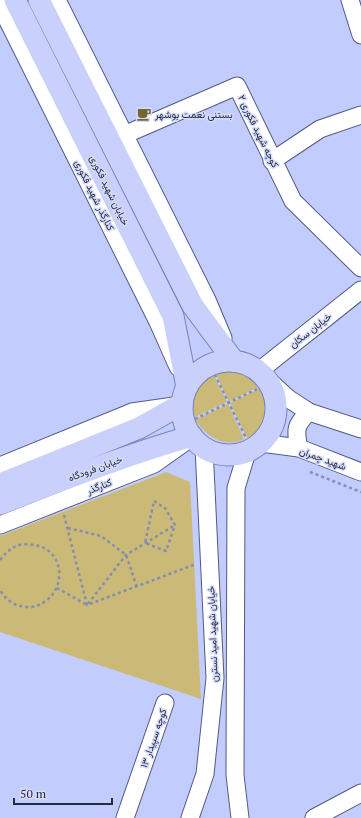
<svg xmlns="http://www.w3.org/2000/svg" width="361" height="818" viewBox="0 0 361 818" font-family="'PT Serif',Vazirmatn,serif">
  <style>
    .green { fill: #cbba77 }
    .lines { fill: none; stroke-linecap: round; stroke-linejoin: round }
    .minor-casing { stroke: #535a84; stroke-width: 19 }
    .major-casing { stroke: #7882b7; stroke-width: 23 }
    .path { stroke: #858db1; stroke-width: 2.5; stroke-dasharray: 3 3; stroke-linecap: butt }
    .minor { stroke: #fff; stroke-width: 17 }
    .major { stroke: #c8d0fb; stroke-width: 21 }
    .labels { text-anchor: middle; stroke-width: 3; stroke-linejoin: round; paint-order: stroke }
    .poi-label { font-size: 10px; fill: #272b3d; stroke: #d5dbf9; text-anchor: start }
    .street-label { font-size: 10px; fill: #272b3d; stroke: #d5dbf9 }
  </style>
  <rect width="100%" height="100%" fill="#c3cdfd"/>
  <g class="green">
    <path d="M230 365C241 368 256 373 263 384L229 402 213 368Z"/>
    <path d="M211 370 227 402 195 417C189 396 192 382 211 370Z"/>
    <path d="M263 387C271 405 265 428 247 438L230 403Z"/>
    <path d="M228 404 244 439C223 449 207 436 195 420Z"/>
    <polygon points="166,472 190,482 201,699 0,632 0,536"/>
  </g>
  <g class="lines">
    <defs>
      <g id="minor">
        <polyline points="57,0 207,300 223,338"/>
        <polyline points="350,0 361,35"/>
        <polyline points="0,5 158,322 178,367"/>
        <polyline points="124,135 237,86 293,201 361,268"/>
        <polyline points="272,161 320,129 361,115"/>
        <polyline points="259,371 361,290"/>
        <polyline points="268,380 289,399 309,412 361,429"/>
        <polyline points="261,443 299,448 361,472"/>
        <path d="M299 448C295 430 295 425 309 412"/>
        <polyline points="0,466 132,412 174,406"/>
        <polyline points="0,525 154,464 185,442"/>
        <polyline points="125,818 165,703"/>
        <polyline points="190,818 205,774 215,678 204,447"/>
        <polyline points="240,818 235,775 236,488 247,452"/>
        <polyline points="314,818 361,793"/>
      </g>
      <g id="major">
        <polyline points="15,0 173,316 187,387"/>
        <polyline points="39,0 193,306 233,360"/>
        <circle cx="229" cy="408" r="47"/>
        <polyline points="0,484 139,428 182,404"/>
        <path d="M0 504C63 480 126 455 192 436"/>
      </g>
    </defs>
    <use href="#minor" class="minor-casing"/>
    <use href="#major" class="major-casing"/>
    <g class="path">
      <polyline points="212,369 246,438"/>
      <polyline points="195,419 257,389"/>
      <polyline points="310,472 361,492"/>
      <polygon points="154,501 165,508 175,525 166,551 145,543"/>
      <polyline points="64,515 87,605 196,564"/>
      <polyline points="68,528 101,536 126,555 137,587"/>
      <path d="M0 560C10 548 17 542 34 545 69 550 67 600 32 607 29 608 24 606 20 606 12 604 3 597 0 589"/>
      <polyline points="57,588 87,605 126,555 175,525"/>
    </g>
    <use href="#minor" class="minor"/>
    <use href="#major" class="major"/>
  </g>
  <defs>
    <symbol id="cafe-bare" viewBox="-9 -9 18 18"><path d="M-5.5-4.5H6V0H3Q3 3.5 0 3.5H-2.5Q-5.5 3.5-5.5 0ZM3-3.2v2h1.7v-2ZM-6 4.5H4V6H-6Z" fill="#726633" stroke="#d5dbf9" stroke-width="2.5" paint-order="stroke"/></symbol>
  </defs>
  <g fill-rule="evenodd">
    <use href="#cafe-bare" x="134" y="104" width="20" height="20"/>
  </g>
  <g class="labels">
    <g class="poi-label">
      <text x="155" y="118">بستنی نعمت بوشهر</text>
    </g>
    <g class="street-label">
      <text transform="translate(259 131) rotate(64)" y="4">کوچه شهید فکوری ۲</text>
      <text transform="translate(110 190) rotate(64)" y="4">خیابان شهید فکوری</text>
      <text transform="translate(95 195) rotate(64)" y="4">کنارگذر شهید فکوری</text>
      <text transform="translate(310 330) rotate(-38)" y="4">خیابان سکان</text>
      <text transform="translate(323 458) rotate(20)" y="4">شهید چمران</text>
      <text transform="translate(95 468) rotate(-20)" y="4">خیابان فرودگاه</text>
      <text transform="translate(99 486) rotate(-22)" y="4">کنارگذر</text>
      <text transform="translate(212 634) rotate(-92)" y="4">خیابان شهید امید نسترن</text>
      <text transform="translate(153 738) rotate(-71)" y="4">کوچه سپیدار ۱۳</text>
    </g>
  </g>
  <path d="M14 798v6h98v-6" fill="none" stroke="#272b3d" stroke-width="2"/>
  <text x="20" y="798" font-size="12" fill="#272b3d" stroke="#d5dbf9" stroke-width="3" paint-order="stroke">50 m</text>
</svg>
